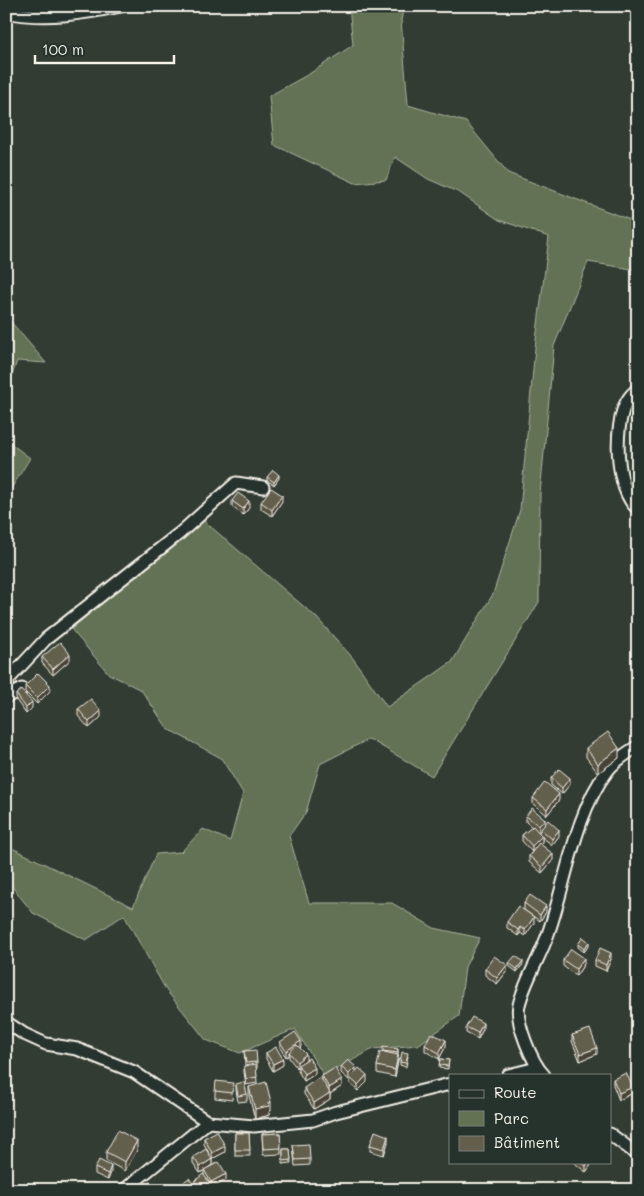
<svg xmlns="http://www.w3.org/2000/svg" width="644" height="1196" viewBox="0 0 644 1196" font-family="Mali,sans-serif">
  <style>
    .green { fill: #647254; stroke: #acb29e }
    .lines { fill: none; stroke-linecap: round; stroke-linejoin: round }
    .minor-casing { stroke: #f4f1e8; stroke-width: 15 }
    .minor { stroke: #26332d; stroke-width: 11 }
    .wall { fill: #565242; stroke: #f4f1e8 }
    .shaded-wall { fill: #464236; stroke: #f4f1e8 }
    .building { fill: #645f4d; stroke: #f4f1e8 }
  </style>
  <rect width="100%" height="100%" fill="#323c33"/>
  <filter id="ink" filterUnits="userSpaceOnUse"><feTurbulence type="fractalNoise" baseFrequency=".02" numOctaves="2"/><feDisplacementMap in="SourceGraphic" scale="10" xChannelSelector="R" yChannelSelector="G"/><feConvolveMatrix kernelMatrix="1 2 1 2 8 2 1 2 1" color-interpolation-filters="sRGB"/></filter>
  <g filter="url(#ink)">
    <g class="green">
      <polygon points="349,6 404,6 401,20 408,105 466,122 508,173 638,223 638,270 588,262 554,346 540,494 539,602 432,776 369,739 320,764 306,812 289,836 309,903 392,903 434,928 480,938 465,967 459,1016 418,1045 373,1049 324,1076 295,1029 240,1053 206,1040 166,990 124,915 86,940 33,913 6,879 6,857 12,848 133,907 156,854 181,852 203,829 230,841 243,793 221,758 168,729 141,690 109,674 71,629 203,520 316,617 352,657 387,707 452,662 493,594 520,510 535,348 549,237 499,220 460,193 428,179 395,157 386,180 355,183 274,145 269,96 309,74 353,45"/>
      <polygon points="6,316 46,363 17,361 6,392"/>
      <polygon points="6,440 30,458 6,497"/>
    </g>
    <g class="lines">
      <defs>
        <g id="minor">
          <path d="M6 12C44 20 83 14 121 6"/>
          <path d="M638 389C634 392 630 396 627 401 613 425 615 491 638 509"/>
          <polyline points="6,682 46,639 180,533 236,483 263,487"/>
          <polyline points="6,697 22,689"/>
          <polyline points="6,1022 24,1034 46,1044 77,1049 134,1072 208,1122 254,1126 313,1120 336,1112 450,1084"/>
          <polyline points="508,1075 537,1068"/>
          <path d="M544 1075C532 1063 515 1022 519 1005 525 980 540 958 548 934 566 883 575 812 608 770 616 760 627 753 638 746"/>
          <polyline points="610,1134 638,1155"/>
          <polyline points="124,1190 208,1122"/>
        </g>
      </defs>
      <use href="#minor" class="minor-casing"/>
      <use href="#minor" class="minor"/>
    </g>
    <g class="wall">
      <polygon points="267,477 279,478 274,485 267,480"/>
      <polygon points="232,501 249,508 243,515 232,507"/>
      <polygon points="282,501 272,516 261,509 261,502"/>
      <polygon points="42,657 70,660 53,675 42,663"/>
      <polygon points="25,686 50,691 37,704 25,692"/>
      <polygon points="16,694 32,708 26,714 16,700"/>
      <polygon points="78,709 101,717 89,728 78,716"/>
      <polygon points="586,748 619,758 598,773 586,757"/>
      <polygon points="551,778 570,784 562,794 551,785"/>
      <polygon points="533,798 559,800 547,815 533,804"/>
      <polygon points="526,816 545,824 559,836 552,845 542,837 542,842 541,844 553,860 542,873 529,862 529,856 532,852 522,841 522,835 532,827 526,822"/>
      <polygon points="524,903 546,912 540,921 524,910"/>
      <polygon points="507,922 534,923 525,936 520,933 518,936 507,928"/>
      <polygon points="578,944 589,945 584,952 578,947"/>
      <polygon points="611,959 606,971 595,966 595,960"/>
      <polygon points="563,960 584,964 576,976 563,966"/>
      <polygon points="509,963 523,964 517,972 509,966"/>
      <polygon points="485,969 507,971 497,984 485,975"/>
      <polygon points="466,1027 483,1029 478,1039 466,1033"/>
      <polygon points="572,1035 597,1054 580,1061 572,1041"/>
      <polygon points="280,1042 301,1047 300,1048 306,1060 315,1074 304,1081 298,1071 298,1067 297,1068 289,1058 289,1055 286,1057 280,1048"/>
      <polygon points="425,1045 446,1046 439,1059 425,1051"/>
      <polygon points="398,1049 398,1061 395,1077 377,1073 377,1066 383,1051"/>
      <polygon points="244,1051 257,1062 257,1068 256,1068 257,1083 246,1085 244,1072 244,1066 245,1066"/>
      <polygon points="266,1053 283,1065 273,1071 266,1059"/>
      <polygon points="408,1056 406,1067 400,1065 400,1062"/>
      <polygon points="440,1059 449,1060 448,1069 439,1068"/>
      <polygon points="341,1067 356,1072 367,1082 358,1091 350,1084 350,1079 349,1080 341,1073"/>
      <polygon points="322,1076 342,1086 330,1094 330,1099 314,1109 304,1094 304,1088 322,1080"/>
      <polygon points="613,1079 633,1093 619,1100 613,1085"/>
      <polygon points="236,1084 247,1094 247,1101 238,1102 236,1090"/>
      <polygon points="249,1087 271,1111 269,1112 269,1115 255,1119 249,1096"/>
      <polygon points="233,1089 232,1100 215,1098 215,1091"/>
      <polygon points="235,1133 249,1133 250,1156 235,1156"/>
      <polygon points="280,1133 281,1154 263,1155 262,1134"/>
      <polygon points="204,1138 225,1152 212,1159 212,1165 226,1180 212,1188 212,1190 170,1190 195,1186 195,1181 204,1175 204,1170 200,1173 193,1163 193,1157 210,1155 204,1144"/>
      <polygon points="388,1142 384,1155 370,1151 370,1145"/>
      <polygon points="293,1145 310,1159 310,1165 295,1166"/>
      <polygon points="283,1149 290,1149 291,1163 283,1164"/>
      <polygon points="137,1150 125,1171 106,1161 106,1152"/>
      <polygon points="573,1162 593,1162 586,1172"/>
      <polygon points="95,1168 111,1172 108,1180 95,1174"/>
    </g>
    <g class="shaded-wall">
      <polygon points="279,475 279,478 274,485 274,482"/>
      <polygon points="282,495 282,501 272,516 272,510"/>
      <polygon points="249,501 249,508 243,515 243,509"/>
      <polygon points="9,642 9,648 6,651 6,644"/>
      <polygon points="70,654 70,660 53,675 53,669"/>
      <polygon points="50,685 50,691 37,704 37,698"/>
      <polygon points="32,702 32,708 26,714 26,708"/>
      <polygon points="101,711 101,717 89,728 89,722"/>
      <polygon points="619,748 619,758 598,773 598,764"/>
      <polygon points="570,778 570,784 562,794 562,788"/>
      <polygon points="559,794 559,800 547,815 547,809"/>
      <polygon points="545,819 545,825 539,832 539,826"/>
      <polygon points="559,830 559,836 552,845 552,839"/>
      <polygon points="542,836 542,842 532,852 532,846"/>
      <polygon points="553,854 553,860 542,873 542,867"/>
      <polygon points="546,906 546,912 540,921 540,915"/>
      <polygon points="534,917 534,923 525,936 525,930"/>
      <polygon points="520,927 520,933 518,936 518,930"/>
      <polygon points="589,942 589,945 584,952 584,949"/>
      <polygon points="611,953 611,959 606,971 606,965"/>
      <polygon points="584,958 584,964 576,976 576,969"/>
      <polygon points="523,961 523,964 517,972 517,969"/>
      <polygon points="507,965 507,971 497,984 497,978"/>
      <polygon points="483,1023 483,1029 478,1039 478,1033"/>
      <polygon points="446,1040 446,1046 439,1059 439,1053"/>
      <polygon points="301,1041 301,1047 290,1054 289,1052 289,1055 286,1057 286,1051"/>
      <polygon points="597,1048 597,1054 580,1061 580,1054"/>
      <polygon points="306,1054 306,1060 297,1068 297,1062"/>
      <polygon points="398,1055 398,1061 395,1077 395,1070"/>
      <polygon points="283,1059 283,1065 273,1071 273,1064"/>
      <polygon points="356,1067 356,1073 349,1080 349,1074"/>
      <polygon points="315,1068 315,1074 304,1081 304,1074"/>
      <polygon points="367,1075 367,1082 358,1091 358,1085"/>
      <polygon points="342,1080 342,1086 330,1094 330,1099 314,1109 314,1103 329,1093 329,1088"/>
      <polygon points="633,1087 633,1093 619,1100 619,1093"/>
      <polygon points="271,1102 271,1111 269,1112 269,1115 255,1119 255,1109"/>
      <polygon points="388,1136 388,1142 384,1155 384,1149"/>
      <polygon points="137,1141 137,1150 125,1171 125,1162"/>
      <polygon points="225,1146 225,1152 212,1159 212,1153"/>
      <polygon points="212,1159 212,1165 200,1173 200,1167"/>
      <polygon points="588,1162 593,1162 586,1172 586,1166"/>
      <polygon points="111,1166 111,1172 108,1180 108,1174"/>
      <polygon points="226,1174 226,1180 212,1188 212,1190 208,1190 211,1187 211,1182"/>
    </g>
    <g class="building">
      <polygon points="273,470 279,475 274,482 267,477"/>
      <polygon points="271,488 282,495 272,510 261,502"/>
      <polygon points="238,493 249,501 243,509 232,501"/>
      <polygon points="60,642 70,654 53,669 42,657"/>
      <polygon points="38,673 50,685 37,698 25,686"/>
      <polygon points="21,690 32,702 26,708 16,694"/>
      <polygon points="91,699 101,711 89,722 78,709"/>
      <polygon points="608,732 619,748 598,764 586,748"/>
      <polygon points="559,769 570,778 562,788 551,778"/>
      <polygon points="545,782 559,794 547,809 533,798"/>
      <polygon points="532,808 545,819 539,826 526,816"/>
      <polygon points="548,820 559,830 552,839 541,829"/>
      <polygon points="533,826 542,836 532,846 522,835"/>
      <polygon points="539,843 553,854 542,867 529,856"/>
      <polygon points="530,895 546,906 540,915 524,903"/>
      <polygon points="518,906 534,917 525,930 520,927 518,930 507,922"/>
      <polygon points="583,937 589,942 584,949 578,944"/>
      <polygon points="600,948 611,953 606,965 595,960"/>
      <polygon points="571,949 584,958 576,969 563,960"/>
      <polygon points="494,956 507,965 497,978 485,969"/>
      <polygon points="515,956 523,961 517,969 509,963"/>
      <polygon points="472,1017 483,1023 478,1033 466,1027"/>
      <polygon points="590,1029 597,1048 580,1054 572,1035"/>
      <polygon points="295,1032 301,1041 286,1051 280,1042"/>
      <polygon points="431,1033 446,1040 439,1053 425,1045"/>
      <polygon points="297,1045 306,1054 297,1062 289,1052"/>
      <polygon points="276,1047 283,1059 273,1064 266,1053"/>
      <polygon points="383,1047 398,1049 398,1053 383,1051"/>
      <polygon points="256,1050 257,1062 246,1063 244,1051"/>
      <polygon points="380,1051 398,1055 395,1070 377,1066"/>
      <polygon points="402,1052 408,1053 406,1063 400,1062"/>
      <polygon points="309,1058 315,1068 304,1074 298,1065"/>
      <polygon points="440,1059 449,1060 448,1066 439,1065"/>
      <polygon points="348,1060 356,1067 349,1074 341,1067"/>
      <polygon points="256,1064 257,1077 246,1079 244,1066"/>
      <polygon points="335,1068 342,1080 329,1088 322,1076"/>
      <polygon points="359,1068 367,1075 358,1085 350,1078"/>
      <polygon points="626,1073 633,1087 619,1093 613,1079"/>
      <polygon points="320,1077 330,1093 314,1103 304,1088"/>
      <polygon points="216,1081 233,1083 232,1093 215,1091"/>
      <polygon points="244,1082 247,1094 238,1096 236,1084"/>
      <polygon points="266,1082 271,1102 268,1103 269,1106 255,1109 249,1087"/>
      <polygon points="118,1130 137,1141 125,1162 106,1152"/>
      <polygon points="217,1131 225,1146 212,1153 204,1138"/>
      <polygon points="375,1131 388,1136 384,1149 370,1145"/>
      <polygon points="235,1133 249,1133 250,1150 235,1150"/>
      <polygon points="280,1133 281,1148 263,1149 262,1134"/>
      <polygon points="309,1144 310,1159 295,1160 293,1145"/>
      <polygon points="206,1149 212,1159 200,1167 193,1157"/>
      <polygon points="283,1149 290,1149 291,1160 283,1161"/>
      <polygon points="99,1160 111,1166 108,1174 95,1168"/>
      <polygon points="219,1162 226,1174 211,1182 204,1170"/>
      <polygon points="581,1162 588,1162 586,1166"/>
      <polygon points="203,1174 212,1186 208,1190 202,1190 195,1181"/>
      <polygon points="189,1178 198,1190 173,1190"/>
      <polygon points="150,1182 156,1190 140,1190"/>
    </g>
  </g>
  <rect width="644" height="1196" fill="none" stroke="#26332d" stroke-width="25"/>
  <rect x="12" y="12" width="619" height="1171" fill="none" stroke="#f4f1e8" stroke-width="2" filter="url(#ink)"/>
  <rect x="449" y="1074" width="162" height="90" fill="#26332d" stroke="#787f78"/>
  <rect x="459" y="1090" width="25" height="8" fill="#26332d" stroke="#787f78"/>
  <text x="494" y="1098" font-size="15" fill="#f4f1e8">Route</text>
  <rect x="459" y="1111" width="25" height="15" fill="#647254" stroke="#787f78"/>
  <text x="494" y="1124" font-size="15" fill="#f4f1e8">Parc</text>
  <rect x="459" y="1136" width="25" height="15" fill="#645f4d" stroke="#787f78"/>
  <text x="494" y="1148" font-size="15" fill="#f4f1e8">Bâtiment</text>
  <path d="M35 55v8h139v-8" fill="none" stroke="#f4f1e8" stroke-width="2.5"/>
  <text x="42" y="55" font-size="15" fill="#f4f1e8" stroke="#26332d" stroke-width="4" paint-order="stroke">100 m</text>
</svg>
